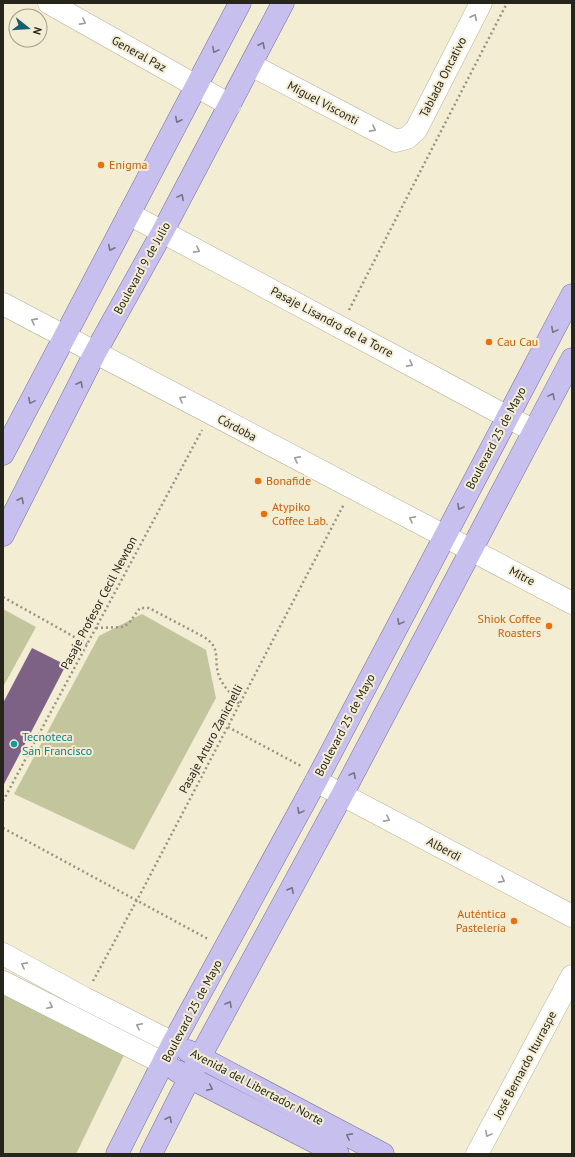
<svg xmlns="http://www.w3.org/2000/svg" width="575" height="1157" viewBox="0 0 575 1157" font-family="'PT Sans',sans-serif">
  <style>
    .green { fill: #c3c69d }
    .building { fill: #7e6285 }
    .lines { fill: none; stroke-linecap: round; stroke-linejoin: round }
    .minor-casing { stroke: #b6b098; stroke-width: 23 }
    .major-casing { stroke: #766e9d; stroke-width: 23 }
    .path { stroke: #989382; stroke-width: 2.5; stroke-dasharray: 2 3; stroke-linecap: butt }
    .minor { stroke: #fff; stroke-width: 22 }
    .major { stroke: #c7c0ee; stroke-width: 22 }
    .oneway { stroke: #9e9c98 }
    .oneway2 { stroke: #777284 }
    .food-dot { fill: #e8710a; stroke: #f3edd4; stroke-width: 1.5 }
    .culture-dot { fill: #0f9aa8; stroke: #f3edd4; stroke-width: 1.5 }
    .labels { text-anchor: middle; stroke-width: 4; stroke-linejoin: round; paint-order: stroke }
    .street-label { font-size: 12px; fill: #27241b; stroke: #f3edd4 }
    .food-label { font-size: 12px; fill: #c56008; stroke: #f3edd4; text-anchor: start }
    .culture-label { font-size: 12px; fill: #0d838f; stroke: #f3edd4; text-anchor: start }
  </style>
  <rect width="100%" height="100%" fill="#f3edd4"/>
  <g class="green">
    <polygon points="3,609 36,627 3,687"/>
    <polygon points="142,614 206,650 216,698 134,850 14,794 99,636"/>
    <polygon points="3,993 125,1053 76,1154 3,1154"/>
  </g>
  <polygon class="building" points="32,648 66,665 3,786 3,703"/>
  <g class="lines">
    <defs>
      <g id="minor">
        <polyline points="49,3 230,105"/>
        <polyline points="251,65 396,141 407,138 416,130 481,3"/>
        <polyline points="129,214 534,431"/>
        <polyline points="3,304 572,603"/>
        <polyline points="316,781 572,916"/>
        <polyline points="3,954 84,998 173,1043"/>
        <polyline points="3,982 163,1063"/>
        <polyline points="477,1154 572,976"/>
      </g>
      <g id="major">
        <polyline points="3,454 240,3"/>
        <polyline points="3,535 95,353 163,231 283,3"/>
        <polyline points="188,1051 383,1154"/>
        <polyline points="177,1071 338,1154"/>
        <polyline points="117,1154 173,1043 316,781 572,295"/>
        <polyline points="151,1154 200,1057 342,795 572,359"/>
      </g>
    </defs>
    <use href="#minor" class="minor-casing"/>
    <use href="#major" class="major-casing"/>
    <g class="path">
      <polyline points="349,310 507,3"/>
      <polyline points="3,597 87,644"/>
      <path d="M96 628 123 627 129 623 140 608H149L204 637C221 648 214 657 218 673 221 685 232 694 239 704"/>
      <polyline points="228,727 301,766"/>
      <polyline points="3,801 202,430"/>
      <polyline points="3,828 208,939"/>
      <polyline points="93,981 144,887 344,504"/>
    </g>
    <use href="#minor" class="minor"/>
    <use href="#major" class="major"/>
  </g>
  <defs><path id="oneway-chevron" d="M-2-3.5L2.5 0L-2 3.5" fill="none" stroke-width="1.6" stroke-linecap="round" stroke-linejoin="round"/></defs>
  <g class="oneway">
    <use href="#oneway-chevron" transform="translate(474 17) rotate(-63)"/>
    <use href="#oneway-chevron" transform="translate(83 22) rotate(29)"/>
    <use href="#oneway-chevron" transform="translate(373 129) rotate(28)"/>
    <use href="#oneway-chevron" transform="translate(197 250) rotate(28)"/>
    <use href="#oneway-chevron" transform="translate(34 321) rotate(-152)"/>
    <use href="#oneway-chevron" transform="translate(410 364) rotate(28)"/>
    <use href="#oneway-chevron" transform="translate(182 399) rotate(-152)"/>
    <use href="#oneway-chevron" transform="translate(297 459) rotate(-152)"/>
    <use href="#oneway-chevron" transform="translate(412 519) rotate(-152)"/>
    <use href="#oneway-chevron" transform="translate(387 819) rotate(28)"/>
    <use href="#oneway-chevron" transform="translate(502 880) rotate(28)"/>
    <use href="#oneway-chevron" transform="translate(24 965) rotate(-152)"/>
    <use href="#oneway-chevron" transform="translate(50 1006) rotate(27)"/>
    <use href="#oneway-chevron" transform="translate(139 1026) rotate(-153)"/>
    <use href="#oneway-chevron" transform="translate(488 1134) rotate(118)"/>
  </g>
  <g class="oneway2">
    <use href="#oneway-chevron" transform="translate(262 45) rotate(-63)"/>
    <use href="#oneway-chevron" transform="translate(215 50) rotate(118)"/>
    <use href="#oneway-chevron" transform="translate(178 120) rotate(117)"/>
    <use href="#oneway-chevron" transform="translate(181 197) rotate(-62)"/>
    <use href="#oneway-chevron" transform="translate(111 248) rotate(117)"/>
    <use href="#oneway-chevron" transform="translate(554 330) rotate(118)"/>
    <use href="#oneway-chevron" transform="translate(80 384) rotate(-63)"/>
    <use href="#oneway-chevron" transform="translate(552 396) rotate(-62)"/>
    <use href="#oneway-chevron" transform="translate(31 401) rotate(118)"/>
    <use href="#oneway-chevron" transform="translate(21 500) rotate(-63)"/>
    <use href="#oneway-chevron" transform="translate(460 507) rotate(118)"/>
    <use href="#oneway-chevron" transform="translate(400 622) rotate(118)"/>
    <use href="#oneway-chevron" transform="translate(353 775) rotate(-62)"/>
    <use href="#oneway-chevron" transform="translate(300 811) rotate(118)"/>
    <use href="#oneway-chevron" transform="translate(291 890) rotate(-61)"/>
    <use href="#oneway-chevron" transform="translate(229 1004) rotate(-61)"/>
    <use href="#oneway-chevron" transform="translate(210 1088) rotate(25)"/>
    <use href="#oneway-chevron" transform="translate(169 1119) rotate(-63)"/>
    <use href="#oneway-chevron" transform="translate(349 1136) rotate(-152)"/>
  </g>
  <g class="food-dot">
    <circle cx="101" cy="165" r="4"/>
    <circle cx="489" cy="342" r="4"/>
    <circle cx="258" cy="481" r="4"/>
    <circle cx="264" cy="514" r="4"/>
    <circle cx="549" cy="626" r="4"/>
    <circle cx="514" cy="921" r="4"/>
  </g>
  <circle class="culture-dot" cx="14" cy="744" r="4"/>
  <g class="labels">
    <g class="street-label">
      <text transform="translate(139 54) rotate(29)" y="4">General Paz</text>
      <text transform="translate(443 77) rotate(-63)" y="4">Tablada Oncativo</text>
      <text transform="translate(323 103) rotate(28)" y="4">Miguel Visconti</text>
      <text transform="translate(142 268) rotate(-61)" y="4">Boulevard 9 de Julio</text>
      <text transform="translate(332 322) rotate(28)" y="4">Pasaje Lisandro de la Torre</text>
      <text transform="translate(237 428) rotate(28)" y="4">Córdoba</text>
      <text transform="translate(496 438) rotate(-62)" y="4">Boulevard 25 de Mayo</text>
      <text transform="translate(522 576) rotate(28)" y="4">Mitre</text>
      <text transform="translate(99 603) rotate(-62)" y="4">Pasaje Profesor Cecil Newton</text>
      <text transform="translate(345 725) rotate(-62)" y="4">Boulevard 25 de Mayo</text>
      <text transform="translate(211 739) rotate(-62)" y="4">Pasaje Arturo Zanichelli</text>
      <text transform="translate(444 849) rotate(28)" y="4">Alberdi</text>
      <text transform="translate(192 1011) rotate(-62)" y="4">Boulevard 25 de Mayo</text>
      <text transform="translate(525 1065) rotate(-62)" y="4">José Bernardo Iturraspe</text>
      <text transform="translate(257 1087) rotate(28)" y="4">Avenida del Libertador Norte</text>
    </g>
    <g class="food-label">
      <text x="109" y="169">Enigma</text>
      <text x="497" y="346">Cau Cau</text>
      <text x="266" y="485">Bonafide</text>
      <text x="272" y="511">Atypiko<tspan x="272" dy="14">Coffee Lab.</tspan></text>
      <text x="541" y="623" text-anchor="end">Shiok Coffee<tspan x="541" dy="14">Roasters</tspan></text>
      <text x="506" y="918" text-anchor="end">Auténtica<tspan x="506" dy="14">Pastelería</tspan></text>
    </g>
    <g class="culture-label">
      <text x="22" y="741">Tecnoteca<tspan x="22" dy="14">San Francisco</tspan></text>
    </g>
  </g>
  <rect width="575" height="1157" fill="none" stroke="#27241b" stroke-width="8"/>
  <g transform="translate(28 28) rotate(107)"><circle r="19" fill="#f3edd4" stroke="#a19d8a"/>
  <path d="M0-3L7 15L0 10L-7 15Z" fill="#185f70"/>
  <text y="-6" font-size="11" font-weight="bold" text-anchor="middle" fill="#27241b">N</text>
  </g>
</svg>
